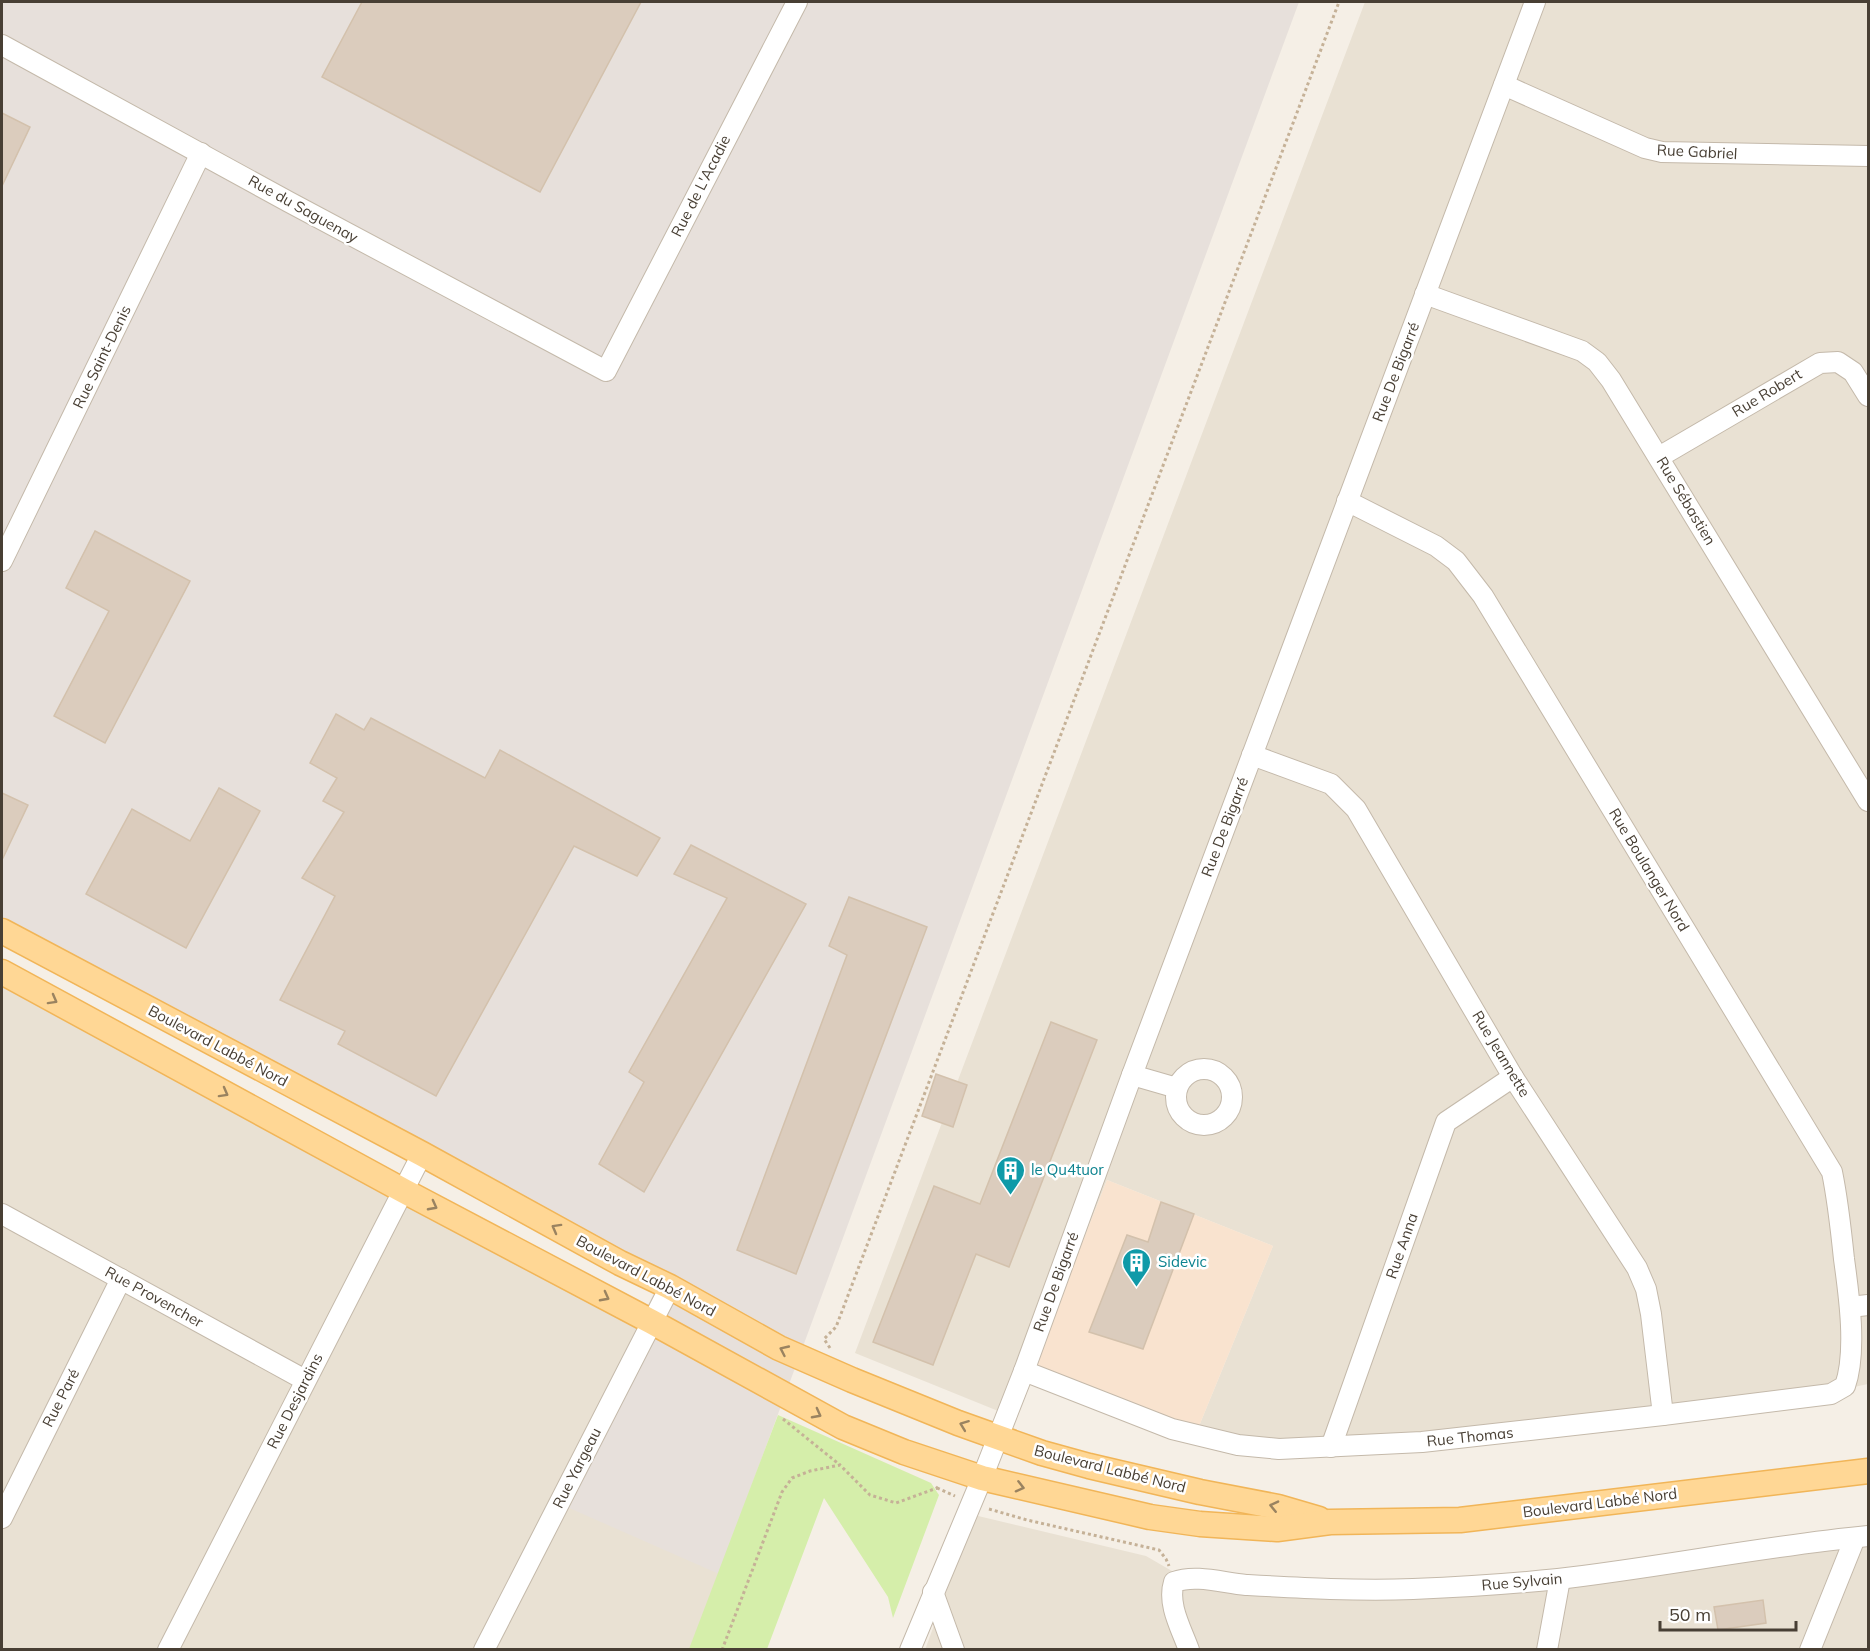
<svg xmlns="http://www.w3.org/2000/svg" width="1870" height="1651" viewBox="0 0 1870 1651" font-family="Mulish,sans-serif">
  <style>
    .residential { fill: #e9e1d3 }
    .commercial { fill: #f9e3cf }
    .industrial { fill: #e7e0db }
    .green { fill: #d5eeaa }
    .building { fill: #dbccbd; stroke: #d3c1ac; stroke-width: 1.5 }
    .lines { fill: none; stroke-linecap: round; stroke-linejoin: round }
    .minor-casing { stroke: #c4b9aa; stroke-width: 22 }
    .major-casing { stroke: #f1b558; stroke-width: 27 }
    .path { stroke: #c5b197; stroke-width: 3; stroke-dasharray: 3 3; stroke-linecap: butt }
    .minor { stroke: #fff; stroke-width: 20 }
    .major { stroke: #ffd795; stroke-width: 24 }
    .oneway { stroke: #9a8360 }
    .labels { text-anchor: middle; stroke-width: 5; stroke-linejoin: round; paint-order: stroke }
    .street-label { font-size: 15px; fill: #483f34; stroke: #fff }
    .culture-label { font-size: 15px; fill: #0d838f; stroke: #fff; text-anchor: start }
  </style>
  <rect width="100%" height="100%" fill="#f5efe6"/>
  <g class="residential">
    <polygon points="1365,2 1868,2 1868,1384 1835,1391 1302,1447 1197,1431 1273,1246 1107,1180 1013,1417 855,1353"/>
    <polygon points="2,975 640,1323 719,1574 690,1649 2,1649"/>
    <polygon points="974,1515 1146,1556 1184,1578 1412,1589 1868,1538 1868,1649 925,1650"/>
  </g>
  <polygon class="commercial" points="1107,1180 1273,1246 1197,1431 1032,1369"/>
  <polygon class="industrial" points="2,2 1299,2 719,1574 551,1500 663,1275 2,920"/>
  <polygon class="green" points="778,1415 931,1483 939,1495 893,1618 888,1597 824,1498 767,1649 689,1649"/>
  <g class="building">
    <polygon points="362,2 641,2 540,192 322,77"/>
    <polygon points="2,113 30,127 2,186"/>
    <polygon points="95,531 190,581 105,743 54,716 109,611 66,588"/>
    <polygon points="336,714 364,730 371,718 485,778 500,750 660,838 637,876 574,846 436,1096 338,1044 345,1031 280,1000 335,896 302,878 344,812 323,801 337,778 310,763"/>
    <polygon points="219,788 260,811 186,948 86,894 132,809 190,841"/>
    <polygon points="2,793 28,805 2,860"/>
    <polygon points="691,845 806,904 644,1192 599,1164 644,1082 629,1072 727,898 674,874"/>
    <polygon points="849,897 927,927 796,1274 737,1250 847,955 829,946"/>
    <polygon points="1051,1022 1097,1040 1009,1267 976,1254 933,1365 873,1342 934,1186 980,1204"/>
    <polygon points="936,1074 967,1085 953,1127 922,1116"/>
    <polygon points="1161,1202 1194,1214 1143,1349 1089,1332 1127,1235 1148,1242"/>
    <polygon points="1763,1600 1766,1623 1718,1630 1714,1607"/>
  </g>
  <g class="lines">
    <defs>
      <g id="minor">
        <polyline points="2,45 289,202 606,371 797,2"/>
        <polyline points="1504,85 1645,148 1662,152 1868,156"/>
        <polyline points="1425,294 1582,351 1597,362 1611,380 1868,801"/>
        <polyline points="1659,457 1820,363 1838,362 1853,372 1868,396"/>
        <polyline points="2,561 201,153"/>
        <polyline points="1252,755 1331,784 1356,809 1513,1077 1637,1268 1646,1289 1651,1314 1663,1415"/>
        <circle cx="1204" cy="1097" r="28"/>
        <polyline points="1132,1075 1177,1088"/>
        <polyline points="2,1214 305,1380"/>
        <polyline points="1850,1307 1868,1305"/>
        <path d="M1024 1371 1172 1429 1238 1445 1279 1449 1422 1442 1663 1415 1831 1394 1845 1386C1857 1352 1849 1295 1844 1259 1841 1230 1838 1201 1832 1172L1483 596 1456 561 1436 546 1347 501"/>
        <polyline points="1331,1447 1446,1122 1513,1077"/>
        <polyline points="2,1518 121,1279"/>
        <polyline points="933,1592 954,1650"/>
        <polyline points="168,1650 422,1154"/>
        <polyline points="484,1650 670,1287"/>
        <polyline points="910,1650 982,1478 1024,1371 1132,1075 1535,2"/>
        <path d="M1189 1650C1181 1628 1167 1604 1174 1582 1196 1574 1223 1583 1246 1585 1302 1588 1357 1591 1413 1589 1462 1587 1510 1584 1558 1579 1662 1567 1764 1546 1868 1536"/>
        <polyline points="1547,1650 1560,1579"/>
        <polyline points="1810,1650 1855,1538"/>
      </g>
      <g id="major">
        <polyline points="2,931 422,1154 620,1263 670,1287 779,1348 852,1380 958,1423 1042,1453 1089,1466 1200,1492 1278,1507 1319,1519"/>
        <polyline points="2,972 404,1191 652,1322 843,1427 904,1452 982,1478 1150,1517 1200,1524 1277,1529 1330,1522 1460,1520 1868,1471"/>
      </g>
    </defs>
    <use href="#minor" class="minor-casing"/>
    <use href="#major" class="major-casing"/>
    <g class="path">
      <polyline points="830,1348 824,1339 836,1327 1339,2"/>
      <polyline points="783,1419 840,1465"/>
      <polyline points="937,1488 955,1496"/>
      <polyline points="989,1509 1027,1520 1159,1550 1166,1559 1169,1566"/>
      <polyline points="722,1650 782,1492 792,1478 810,1471 840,1465 870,1495 896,1503 937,1488 939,1485"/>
    </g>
    <use href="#minor" class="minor"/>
    <use href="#major" class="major"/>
  </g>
  <defs><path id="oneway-chevron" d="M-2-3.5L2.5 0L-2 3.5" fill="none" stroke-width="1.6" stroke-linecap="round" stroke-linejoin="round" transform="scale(1.5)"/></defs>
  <g class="oneway">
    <use href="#oneway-chevron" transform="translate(53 1000) rotate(29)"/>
    <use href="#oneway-chevron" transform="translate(224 1093) rotate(29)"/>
    <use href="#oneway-chevron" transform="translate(433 1206) rotate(28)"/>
    <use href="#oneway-chevron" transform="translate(556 1228) rotate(-151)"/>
    <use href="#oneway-chevron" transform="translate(605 1297) rotate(28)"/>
    <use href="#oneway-chevron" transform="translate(784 1350) rotate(-155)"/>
    <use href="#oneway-chevron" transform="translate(817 1414) rotate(28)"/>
    <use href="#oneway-chevron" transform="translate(964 1425) rotate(-159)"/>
    <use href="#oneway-chevron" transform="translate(1020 1487) rotate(14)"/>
    <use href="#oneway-chevron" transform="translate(1274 1506) rotate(-167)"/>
  </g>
  <defs>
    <symbol id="building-pin" viewBox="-11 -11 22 30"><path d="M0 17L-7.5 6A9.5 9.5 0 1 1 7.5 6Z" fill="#0f9aa8" stroke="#fff"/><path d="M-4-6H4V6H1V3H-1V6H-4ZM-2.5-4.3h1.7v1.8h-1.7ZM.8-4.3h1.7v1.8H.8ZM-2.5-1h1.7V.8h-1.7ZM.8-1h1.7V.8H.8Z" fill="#fff"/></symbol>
  </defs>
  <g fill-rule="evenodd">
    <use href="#building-pin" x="994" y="1154" width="33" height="45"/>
    <use href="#building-pin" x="1120" y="1246" width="33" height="45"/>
  </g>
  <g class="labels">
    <g class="street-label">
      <text transform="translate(1697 152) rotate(3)" y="5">Rue Gabriel</text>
      <text transform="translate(701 186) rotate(-63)" y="5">Rue de L'Acadie</text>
      <text transform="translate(303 209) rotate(29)" y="5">Rue du Saguenay</text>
      <text transform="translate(102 357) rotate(-64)" y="5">Rue Saint-Denis</text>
      <text transform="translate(1396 372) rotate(-69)" y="5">Rue De Bigarré</text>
      <text transform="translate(1767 393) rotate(-31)" y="5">Rue Robert</text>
      <text transform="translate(1686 501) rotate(59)" y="5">Rue Sébastien</text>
      <text transform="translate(1225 827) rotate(-69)" y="5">Rue De Bigarré</text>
      <text transform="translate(1649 870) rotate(59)" y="5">Rue Boulanger Nord</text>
      <text transform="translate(218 1046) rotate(28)" y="5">Boulevard Labbé Nord</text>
      <text transform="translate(1501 1054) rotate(59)" y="5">Rue Jeannette</text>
      <text transform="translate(1402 1246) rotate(-71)" y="5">Rue Anna</text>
      <text transform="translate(646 1276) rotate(28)" y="5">Boulevard Labbé Nord</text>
      <text transform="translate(1056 1282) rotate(-70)" y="5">Rue De Bigarré</text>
      <text transform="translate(154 1297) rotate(29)" y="5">Rue Provencher</text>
      <text transform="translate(61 1398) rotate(-63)" y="5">Rue Paré</text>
      <text transform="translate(295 1401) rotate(-63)" y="5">Rue Desjardins</text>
      <text transform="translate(1470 1437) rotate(-6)" y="5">Rue Thomas</text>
      <text transform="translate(577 1468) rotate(-63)" y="5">Rue Yargeau</text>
      <text transform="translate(1110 1469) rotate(14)" y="5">Boulevard Labbé Nord</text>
      <text transform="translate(1600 1503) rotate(-7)" y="5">Boulevard Labbé Nord</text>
      <text transform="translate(1522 1582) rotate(-5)" y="5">Rue Sylvain</text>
    </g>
    <g class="culture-label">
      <text x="1031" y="1175">le Qu4tuor</text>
      <text x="1158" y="1267">Sidevic</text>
    </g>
  </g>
  <rect width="1870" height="1651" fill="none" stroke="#483f34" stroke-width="6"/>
  <path d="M1660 1621v9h136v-9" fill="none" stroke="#483f34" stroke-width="3"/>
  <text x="1669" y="1621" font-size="18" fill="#483f34" stroke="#ffffff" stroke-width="4.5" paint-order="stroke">50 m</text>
</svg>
